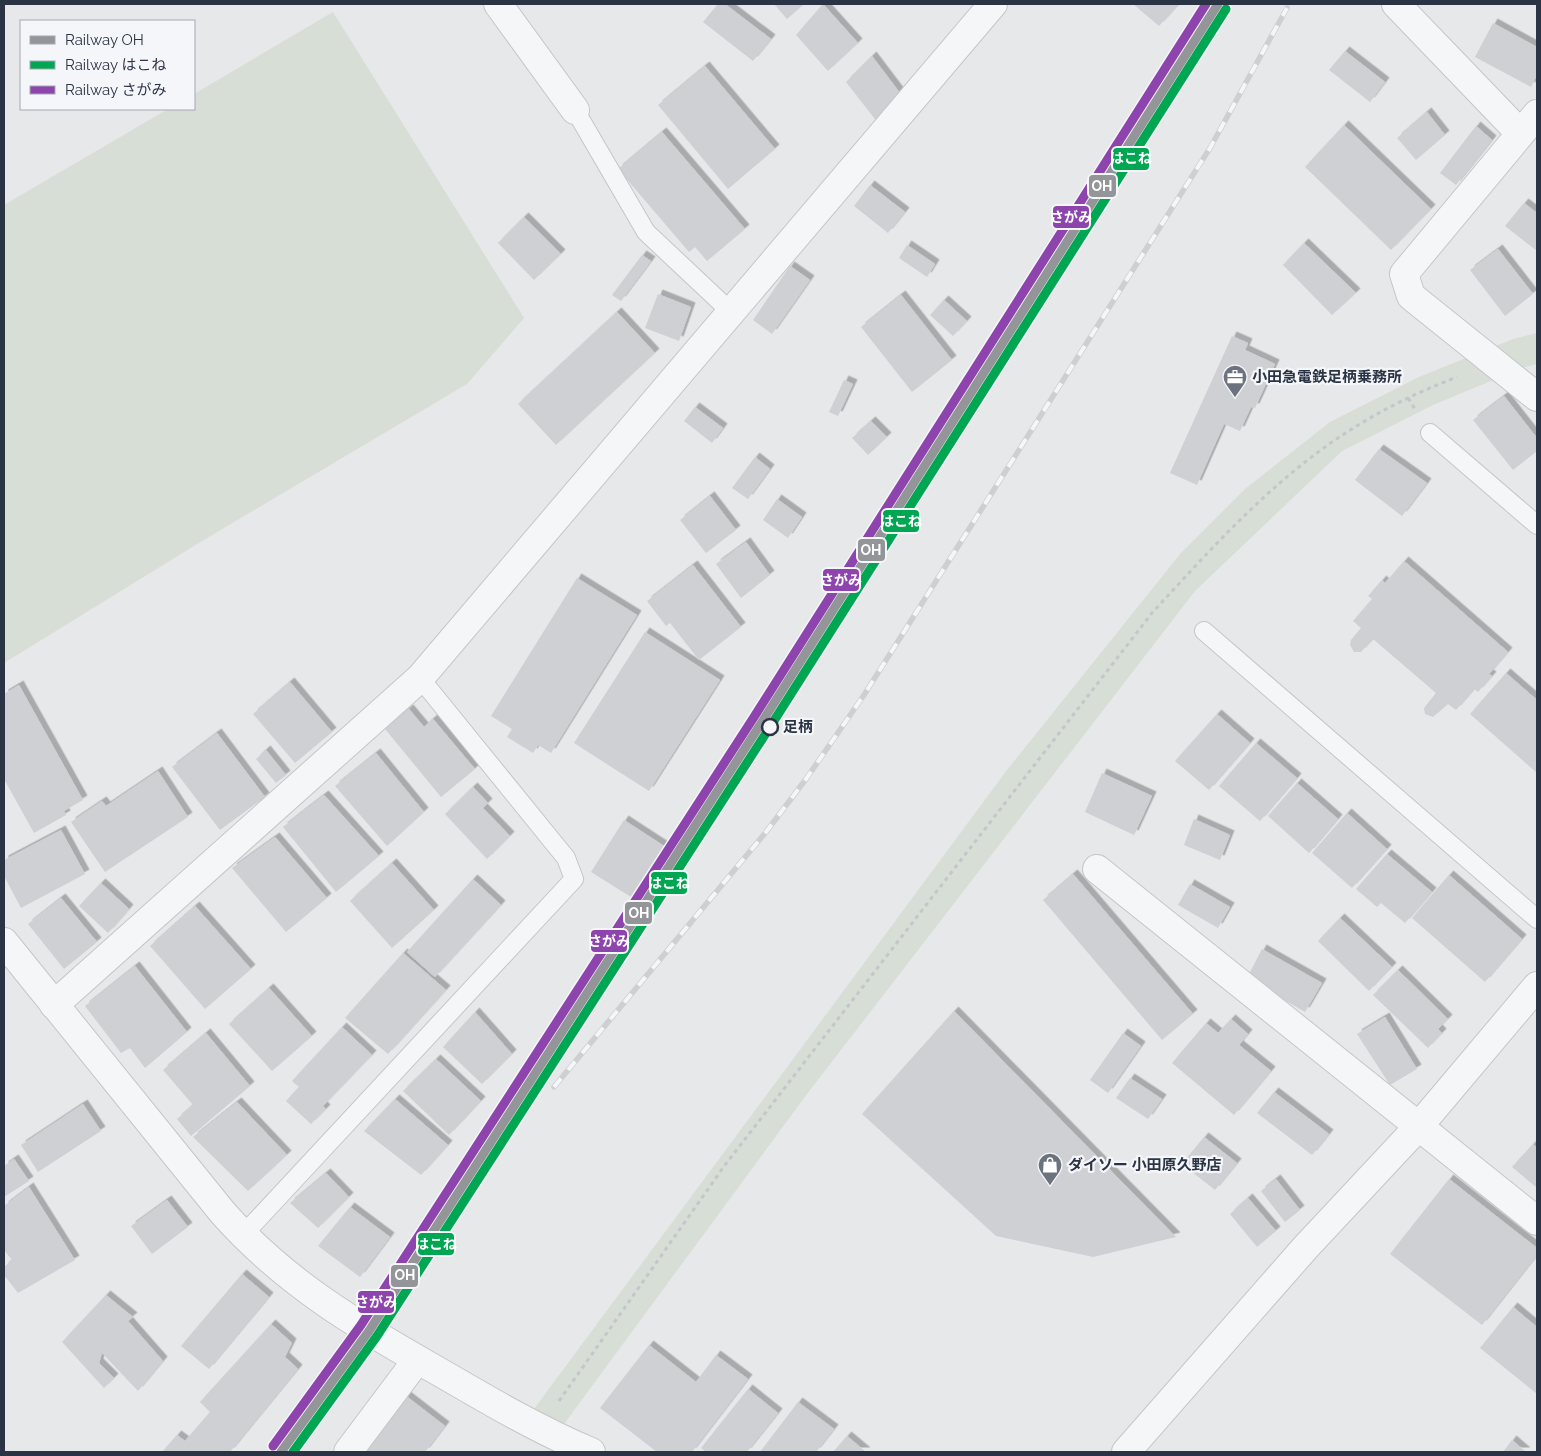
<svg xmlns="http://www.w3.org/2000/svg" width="1541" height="1456" viewBox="0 0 1541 1456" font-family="Raleway,'Noto Sans JP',sans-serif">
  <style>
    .green { fill: #d6ded6 }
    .building { fill: #ced0d3; filter: url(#shadow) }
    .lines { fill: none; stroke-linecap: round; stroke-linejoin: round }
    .service-casing { stroke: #c4c6c8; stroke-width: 20 }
    .minor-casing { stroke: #c4c6c8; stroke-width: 30 }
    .path { stroke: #c5c6ca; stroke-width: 3; stroke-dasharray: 4 4; stroke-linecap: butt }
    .service { stroke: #f5f6f7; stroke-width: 18 }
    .minor { stroke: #f5f6f7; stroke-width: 28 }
    .rail-casing { stroke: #cecfd2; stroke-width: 5.5 }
    .rail { stroke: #f4f6f9; stroke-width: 4; stroke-dasharray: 11; stroke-linecap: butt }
    .rail-1-casing { stroke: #f4f6f9; stroke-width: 12 }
    .rail-2-casing { stroke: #f4f6f9; stroke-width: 12 }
    .rail-3-casing { stroke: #f4f6f9; stroke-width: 12 }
    .rail-1 { stroke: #939598; stroke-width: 9 }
    .rail-2 { stroke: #00a651; stroke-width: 9 }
    .rail-3 { stroke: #8e44ad; stroke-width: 9 }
    .stop-dot { fill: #f4f6f9; stroke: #2b3445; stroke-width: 2.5 }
    .labels { text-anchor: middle; stroke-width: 4.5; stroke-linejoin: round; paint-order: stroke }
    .poi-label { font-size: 15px; font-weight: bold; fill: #2b3445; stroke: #f4f6f9; text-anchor: start }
    .stop-label { font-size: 15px; font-weight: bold; fill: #2b3445; stroke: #f4f6f9; text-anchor: start }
    .line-badge { stroke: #f4f6f9; stroke-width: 2 }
    .badge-label { font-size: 14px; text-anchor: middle; font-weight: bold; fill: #fff }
  </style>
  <defs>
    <filter id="shadow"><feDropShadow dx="4.5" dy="-4.5" stdDeviation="0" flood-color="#0004"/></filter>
  </defs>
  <rect width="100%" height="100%" fill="#e6e8ea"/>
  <g class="green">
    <polygon points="333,12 524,318 467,384 202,541 4,663 4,205 168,109 194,109 194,94"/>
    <polygon points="1537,333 1537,364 1522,368 1433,405 1342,451 1195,591 807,1094 564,1424 534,1409 1007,770 1181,553 1245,489 1330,422 1419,377 1513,339"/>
  </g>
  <g class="building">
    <polygon points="718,4 725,4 771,39 753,61 703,22"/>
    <polygon points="774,4 804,4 787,19"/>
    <polygon points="823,4 858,43 828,71 796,35"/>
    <polygon points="1133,4 1176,4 1178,5 1159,26"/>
    <polygon points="1493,23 1537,47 1537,75 1531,87 1475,57"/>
    <polygon points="1345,51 1385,82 1370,102 1329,70"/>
    <polygon points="872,56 903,97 878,123 846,82"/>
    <polygon points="705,66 775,149 728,189 658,105"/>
    <polygon points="1427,112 1445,135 1416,160 1397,138"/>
    <polygon points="1344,125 1431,209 1391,250 1305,167"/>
    <polygon points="1476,126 1492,140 1456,185 1440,173"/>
    <polygon points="662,132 745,229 707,261 695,247 689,252 618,169"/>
    <polygon points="870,185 905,212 888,233 854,206"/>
    <polygon points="1524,203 1537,213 1537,251 1505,226"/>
    <polygon points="524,217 561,254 534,280 498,243"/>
    <polygon points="1304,243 1356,293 1332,315 1283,265"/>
    <polygon points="907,245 935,264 927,277 899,258"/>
    <polygon points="1498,249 1533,294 1505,316 1470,270"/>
    <polygon points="642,255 651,261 621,301 612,295"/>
    <polygon points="790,266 810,280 772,334 753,320"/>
    <polygon points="658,294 691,307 679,341 645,328"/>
    <polygon points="901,295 952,360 912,392 861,327"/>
    <polygon points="944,300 967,321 953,336 930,315"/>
    <polygon points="617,312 655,353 556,445 518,404"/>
    <polygon points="1232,336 1248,343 1245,350 1275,364 1255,408 1251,407 1240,431 1224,424 1197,485 1170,473"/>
    <polygon points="844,380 853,384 838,416 829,412"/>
    <polygon points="1504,396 1537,438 1537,451 1513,470 1473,420"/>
    <polygon points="695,407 723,428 712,443 684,421"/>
    <polygon points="871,421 887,437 868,455 852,438"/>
    <polygon points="1379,449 1427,483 1402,516 1355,480"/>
    <polygon points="755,457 770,469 748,499 732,488"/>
    <polygon points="710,496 736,530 706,553 680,520"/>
    <polygon points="777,499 802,517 788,538 763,520"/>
    <polygon points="746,542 770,575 741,598 716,564"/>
    <polygon points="1404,561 1508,652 1489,674 1492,676 1478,692 1474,689 1456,710 1448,704 1433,717 1425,714 1424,708 1436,693 1373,639 1361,652 1354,652 1350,645 1351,640 1361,628 1353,621 1372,599 1368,596 1382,580 1385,583"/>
    <polygon points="693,565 741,627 699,660 670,623 666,626 647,601"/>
    <polygon points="577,578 637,615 551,753 538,745 533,753 507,737 512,729 491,716"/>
    <polygon points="645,632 720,680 649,791 574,743"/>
    <polygon points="1506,673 1537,700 1537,773 1470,714"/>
    <polygon points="290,682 332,732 295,763 253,714"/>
    <polygon points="19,685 83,800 64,811 66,815 34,833 4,779 4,694"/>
    <polygon points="409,709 424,727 433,719 475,769 441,797 385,729"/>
    <polygon points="1217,714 1250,743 1209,790 1175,761"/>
    <polygon points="217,733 265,797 220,830 172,767"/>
    <polygon points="1256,743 1297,778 1260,821 1219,786"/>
    <polygon points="266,750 286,775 276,783 256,759"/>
    <polygon points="376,753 424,812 387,846 335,786"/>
    <polygon points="158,771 188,817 105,872 71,822 102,801 106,806"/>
    <polygon points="1102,773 1152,796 1134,835 1085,812"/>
    <polygon points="1297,783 1338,819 1309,853 1268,816"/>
    <polygon points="473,787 488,803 483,808 510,836 487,859 445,814"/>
    <polygon points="324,795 379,856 336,892 283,827"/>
    <polygon points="1347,813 1387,849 1352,888 1312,853"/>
    <polygon points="1194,819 1230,835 1220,860 1184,845"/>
    <polygon points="624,820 664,846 631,897 591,872"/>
    <polygon points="61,830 85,874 21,908 4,876 4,860"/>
    <polygon points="275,837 327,898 286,932 232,868"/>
    <polygon points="1387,854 1432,892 1405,923 1381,903 1377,907 1356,889"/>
    <polygon points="392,863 434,910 392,948 350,901"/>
    <polygon points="1073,874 1193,1014 1162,1040 1043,900"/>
    <polygon points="1449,875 1522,939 1485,982 1412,918"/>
    <polygon points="473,879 501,905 435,977 407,952"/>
    <polygon points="101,883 129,909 108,933 79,906"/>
    <polygon points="1190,884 1230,907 1218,928 1178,905"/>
    <polygon points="61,898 97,942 64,969 28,924"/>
    <polygon points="195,906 251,969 205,1009 150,946"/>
    <polygon points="1340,918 1392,967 1369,991 1318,941"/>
    <polygon points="1262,949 1322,983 1305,1012 1247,978"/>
    <polygon points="403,953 446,990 388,1054 345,1018"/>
    <polygon points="135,966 187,1032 145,1068 130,1048 121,1053 85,1006"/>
    <polygon points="1398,970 1448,1019 1438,1029 1442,1033 1428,1048 1373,995"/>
    <polygon points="269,988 312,1036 272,1071 229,1024"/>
    <polygon points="954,1011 1176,1237 1093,1257 996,1236 862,1114"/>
    <polygon points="475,1012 512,1054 482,1084 443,1047"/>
    <polygon points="1385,1017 1417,1069 1390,1085 1357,1034"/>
    <polygon points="1231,1019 1248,1034 1239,1045 1271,1071 1234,1115 1172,1063 1206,1023 1218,1033"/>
    <polygon points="342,1027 372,1055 323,1106 326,1109 311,1124 286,1101 299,1087 292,1081"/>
    <polygon points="206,1033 250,1086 191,1136 177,1119 193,1105 163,1070"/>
    <polygon points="1123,1033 1141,1046 1108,1093 1090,1080"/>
    <polygon points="436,1059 481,1101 449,1135 403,1091"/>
    <polygon points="1130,1078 1162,1099 1148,1119 1116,1098"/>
    <polygon points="1274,1092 1329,1134 1312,1155 1257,1113"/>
    <polygon points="395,1099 448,1145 421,1175 364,1131"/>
    <polygon points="237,1102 287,1155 248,1191 193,1137"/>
    <polygon points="83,1104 101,1131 38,1172 21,1145"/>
    <polygon points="1204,1137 1237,1163 1215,1190 1182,1164"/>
    <polygon points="1533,1144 1537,1148 1537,1188 1512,1167"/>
    <polygon points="14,1159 29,1181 4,1197 4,1166"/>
    <polygon points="326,1173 349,1197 318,1228 290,1203"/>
    <polygon points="1276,1179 1300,1210 1285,1222 1261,1191"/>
    <polygon points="1449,1179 1537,1248 1537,1255 1482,1325 1390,1254"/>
    <polygon points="29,1187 75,1260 18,1293 4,1275 4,1267 12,1260 4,1250 4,1206"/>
    <polygon points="1248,1198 1276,1231 1257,1247 1230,1214"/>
    <polygon points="167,1200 188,1227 152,1254 131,1226"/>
    <polygon points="350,1207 390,1237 360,1277 318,1246"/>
    <polygon points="242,1274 269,1297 209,1369 181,1346"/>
    <polygon points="106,1295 133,1317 128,1321 163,1361 138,1391 102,1353 99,1363 114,1378 104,1388 62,1342"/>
    <polygon points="1513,1307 1537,1327 1537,1394 1480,1348"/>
    <polygon points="271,1324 292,1343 285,1357 298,1369 230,1452 162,1452 177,1435 185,1441 210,1412 200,1402"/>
    <polygon points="649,1345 696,1382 716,1355 748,1379 692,1452 657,1452 600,1408"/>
    <polygon points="748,1389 778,1413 747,1452 706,1452 701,1448"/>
    <polygon points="401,1392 445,1426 425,1452 354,1452"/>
    <polygon points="798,1402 834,1429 816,1452 760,1452"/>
    <polygon points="847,1436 866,1452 833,1452"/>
    <polygon points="1512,1440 1526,1452 1503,1452"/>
  </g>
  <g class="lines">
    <defs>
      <g id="service">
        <polyline points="575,110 646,232 730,311"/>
        <polyline points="1430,433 1537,525"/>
        <polyline points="1204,631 1537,919"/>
        <polyline points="243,1235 574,879 566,858 420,678"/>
      </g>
      <g id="minor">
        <polyline points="498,4 575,110"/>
        <polyline points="1396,4 1520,133"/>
        <polyline points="1537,114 1404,274 1411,296 1537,397"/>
        <polyline points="1097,869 1537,1221"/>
        <path d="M4 942 223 1213C287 1285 360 1327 443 1374 491 1402 539 1430 591 1452"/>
        <polyline points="54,1005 420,678 993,4"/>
        <polyline points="348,1452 417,1360"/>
        <polyline points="1126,1452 1305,1248 1419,1126 1537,986"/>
      </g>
    </defs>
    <use href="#service" class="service-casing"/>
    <use href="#minor" class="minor-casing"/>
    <g class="path">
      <polyline points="1408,398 1415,409"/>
      <path d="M559 1401 725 1165 1152 613C1209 551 1268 485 1338 438 1375 413 1415 393 1457 377"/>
    </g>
    <use href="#service" class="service"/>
    <use href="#minor" class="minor"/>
    <defs>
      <polyline id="rail" points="554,1087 766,832 806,779 864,695 1210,148 1287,8"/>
    </defs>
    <use href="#rail" class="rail-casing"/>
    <use href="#rail" class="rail"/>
    <defs>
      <polyline id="rail-1" points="281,1452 369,1331 762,722 1218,4"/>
      <polyline id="rail-2" points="293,1452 377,1336 770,727 1226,9"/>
      <polyline id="rail-3" points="273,1446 361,1325 754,717 1206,4"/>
    </defs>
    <use href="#rail-1" class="rail-1-casing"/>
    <use href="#rail-2" class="rail-2-casing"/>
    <use href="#rail-3" class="rail-3-casing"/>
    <use href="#rail-1" class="rail-1"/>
    <use href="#rail-2" class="rail-2"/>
    <use href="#rail-3" class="rail-3"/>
  </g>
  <defs>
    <symbol id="office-pin" viewBox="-11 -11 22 30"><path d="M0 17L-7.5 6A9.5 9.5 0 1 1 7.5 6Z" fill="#6c737f" stroke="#f4f6f9"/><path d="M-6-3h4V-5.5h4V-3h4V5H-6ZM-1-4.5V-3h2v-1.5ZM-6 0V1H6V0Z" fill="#fff"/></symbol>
    <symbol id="shop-pin" viewBox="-11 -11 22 30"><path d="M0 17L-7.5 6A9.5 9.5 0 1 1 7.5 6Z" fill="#6c737f" stroke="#f4f6f9"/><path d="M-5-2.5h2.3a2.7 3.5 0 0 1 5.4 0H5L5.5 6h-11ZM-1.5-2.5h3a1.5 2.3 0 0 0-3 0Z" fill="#fff"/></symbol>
  </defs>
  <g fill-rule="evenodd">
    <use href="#office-pin" x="1221" y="363" width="28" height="38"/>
    <use href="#shop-pin" x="1036" y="1151" width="28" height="38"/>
  </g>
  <circle class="stop-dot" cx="770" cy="727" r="8"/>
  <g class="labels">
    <g class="poi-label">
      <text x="1252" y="382">小田急電鉄足柄乗務所</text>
      <text x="1068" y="1170">ダイソー 小田原久野店</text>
    </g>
    <g class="stop-label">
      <text x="783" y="732">足柄</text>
    </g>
  </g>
  <g class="line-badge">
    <rect x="1112" y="147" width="38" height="24" rx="5" fill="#00a651"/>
    <rect x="1088" y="174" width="29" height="24" rx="5" fill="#939598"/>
    <rect x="1052" y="205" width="38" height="24" rx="5" fill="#8e44ad"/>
    <rect x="882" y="509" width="38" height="24" rx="5" fill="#00a651"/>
    <rect x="857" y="538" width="29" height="24" rx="5" fill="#939598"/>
    <rect x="822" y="568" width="38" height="24" rx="5" fill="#8e44ad"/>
    <rect x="650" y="871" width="38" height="24" rx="5" fill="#00a651"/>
    <rect x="624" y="901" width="29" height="24" rx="5" fill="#939598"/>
    <rect x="590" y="929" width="38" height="24" rx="5" fill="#8e44ad"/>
    <rect x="417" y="1232" width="38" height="24" rx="5" fill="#00a651"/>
    <rect x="390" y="1264" width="29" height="24" rx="5" fill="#939598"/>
    <rect x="357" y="1290" width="38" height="24" rx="5" fill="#8e44ad"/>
  </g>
  <g class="badge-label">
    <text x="1131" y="163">はこね</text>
    <text x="1102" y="191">OH</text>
    <text x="1071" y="222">さがみ</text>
    <text x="901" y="526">はこね</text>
    <text x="871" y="555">OH</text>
    <text x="841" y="585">さがみ</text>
    <text x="669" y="888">はこね</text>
    <text x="639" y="918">OH</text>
    <text x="609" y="946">さがみ</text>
    <text x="436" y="1249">はこね</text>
    <text x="405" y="1280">OH</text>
    <text x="376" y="1307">さがみ</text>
  </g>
  <rect width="1541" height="1456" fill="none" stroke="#2b3445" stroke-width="10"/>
  <rect x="20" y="20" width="175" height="90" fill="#f4f6f9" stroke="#a4a8b1"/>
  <rect x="30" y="36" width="25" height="8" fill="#939598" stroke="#a4a8b1"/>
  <text x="65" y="45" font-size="15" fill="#2b3445">Railway OH</text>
  <rect x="30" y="61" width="25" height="8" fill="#00a651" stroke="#a4a8b1"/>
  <text x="65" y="70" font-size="15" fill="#2b3445">Railway はこね</text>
  <rect x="30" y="86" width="25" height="8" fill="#8e44ad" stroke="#a4a8b1"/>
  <text x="65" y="95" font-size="15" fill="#2b3445">Railway さがみ</text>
</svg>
